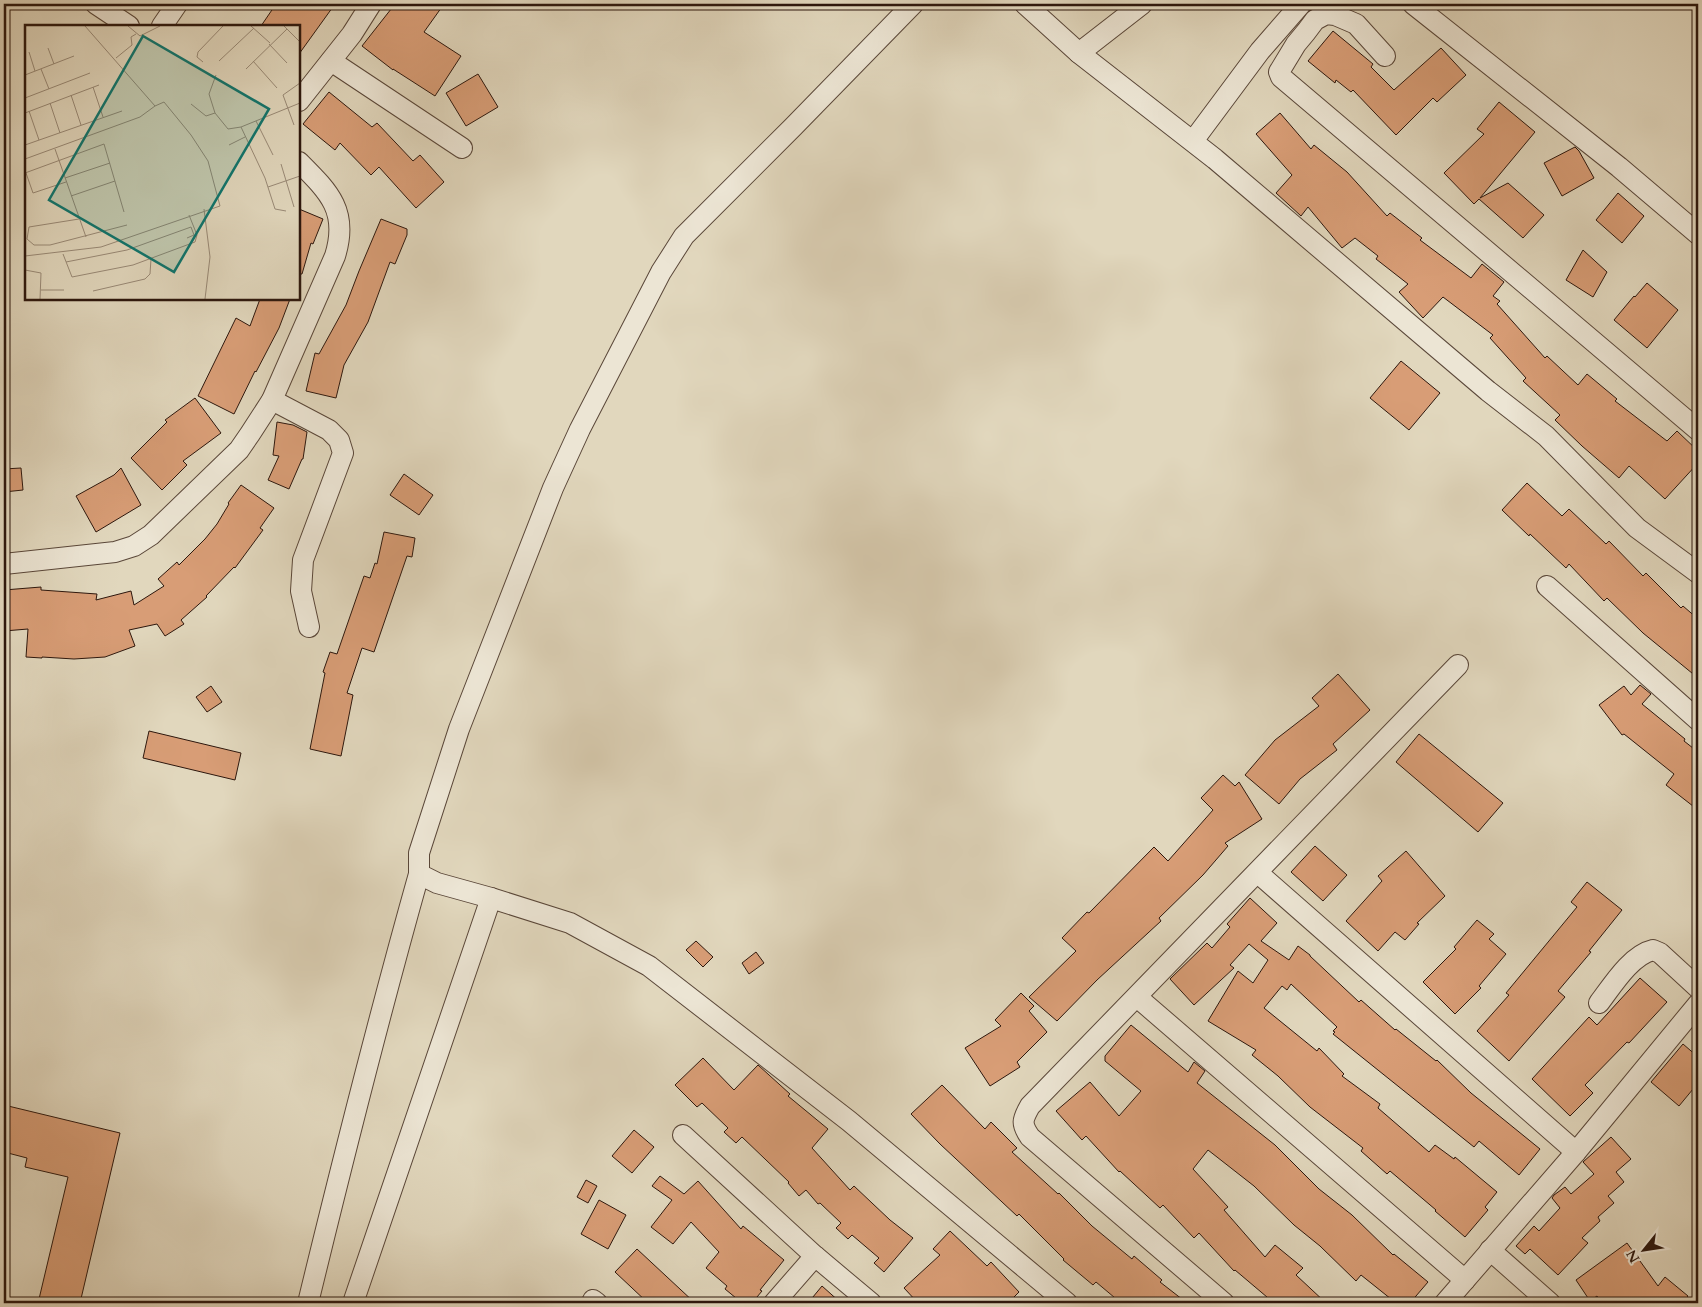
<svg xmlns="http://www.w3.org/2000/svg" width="1702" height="1307" viewBox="0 0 1702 1307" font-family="Cardo,serif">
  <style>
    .building { fill: #d89d76; stroke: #2d170d }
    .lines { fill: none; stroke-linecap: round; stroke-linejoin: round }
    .minor-casing { stroke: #5a4739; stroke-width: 22 }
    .minor { stroke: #ece5d4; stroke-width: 20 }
    .inset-road { fill: none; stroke: #998a77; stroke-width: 1 }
    .view { fill: #0f766e; fill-opacity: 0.15; stroke: #0f766e; stroke-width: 2.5 }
    .inset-edge { fill: none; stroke: #2d170d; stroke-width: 2.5 }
  </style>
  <rect width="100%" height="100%" fill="#e1d7bd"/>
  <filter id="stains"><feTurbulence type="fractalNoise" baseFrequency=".004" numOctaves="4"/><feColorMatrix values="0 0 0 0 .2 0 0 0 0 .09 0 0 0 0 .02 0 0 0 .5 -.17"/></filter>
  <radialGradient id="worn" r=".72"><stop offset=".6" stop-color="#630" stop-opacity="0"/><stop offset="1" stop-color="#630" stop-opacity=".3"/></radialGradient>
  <g class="building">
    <polygon points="276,4 335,4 299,54 299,26 261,26"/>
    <polygon points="395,4 444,4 424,32 461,56 435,96 393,69 393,70 362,46"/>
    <polygon points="1333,31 1373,64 1371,67 1394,90 1441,48 1466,75 1437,102 1433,98 1396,135 1353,90 1351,92 1336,80 1335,83 1308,61"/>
    <polygon points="478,74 498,107 466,126 446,93"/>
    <polygon points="329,92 372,127 377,123 413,161 420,155 444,182 416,208 379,167 371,175 340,143 335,150 303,124"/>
    <polygon points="1499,102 1535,132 1480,198 1508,183 1544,215 1523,238 1479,199 1474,204 1444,173 1484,134 1477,129"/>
    <polygon points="1280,113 1311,149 1314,145 1347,172 1387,216 1390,213 1422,238 1420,240 1471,278 1482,264 1504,282 1493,296 1500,301 1497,304 1545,358 1547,356 1578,385 1587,374 1617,399 1615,401 1667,441 1677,431 1698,451 1698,463 1665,499 1629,466 1619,478 1582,446 1555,420 1560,415 1523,381 1526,378 1490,338 1493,335 1443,297 1423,318 1399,292 1408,284 1376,259 1378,256 1355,238 1342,248 1308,207 1301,216 1276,193 1292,175 1256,134"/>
    <polygon points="1575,147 1579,151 1594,178 1562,196 1544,163"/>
    <polygon points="1618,193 1644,216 1622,243 1596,220"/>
    <polygon points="299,209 323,219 313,244 311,243 302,274 299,274"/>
    <polygon points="381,219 407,229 407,235 395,264 390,262 368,322 344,365 336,398 306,391 315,353 319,354 346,305 359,271"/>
    <polygon points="1583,250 1607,272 1593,297 1566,280"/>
    <polygon points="1647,283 1678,310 1647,348 1614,320 1634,296 1635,297"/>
    <polygon points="260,299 290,299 279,328 256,372 255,371 234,414 198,396 236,318 250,326"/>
    <polygon points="1401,361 1440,393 1409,430 1370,398"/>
    <polygon points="195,398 221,433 183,461 187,465 162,490 131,458 167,422 165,420"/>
    <polygon points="277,422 293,425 307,432 303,459 302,459 289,489 268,480 279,456 273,455"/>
    <polygon points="21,468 23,490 4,492 4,469"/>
    <polygon points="121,468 141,505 96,532 76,496 114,475"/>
    <polygon points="404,474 433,495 419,515 390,495"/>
    <polygon points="1527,483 1562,516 1569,509 1606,544 1609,541 1643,576 1646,573 1681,608 1683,606 1698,619 1698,678 1643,633 1607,598 1604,601 1569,564 1566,568 1530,534 1529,536 1502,510"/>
    <polygon points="241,485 274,508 260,528 263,530 235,568 234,567 206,596 207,597 181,620 184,624 165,636 157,624 129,630 135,646 105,657 74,659 42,657 42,658 26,657 28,629 4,631 4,590 41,587 41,590 97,594 96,600 131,591 134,605 164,586 158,579 177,562 179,565 205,539 217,524 229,504 228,503"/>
    <polygon points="384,532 415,538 412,557 407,556 374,652 362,648 347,693 353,695 341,756 310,749 325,673 323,672 330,652 337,654 364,576 370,578 375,563 377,564"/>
    <polygon points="1338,674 1370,710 1333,744 1337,750 1300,779 1279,804 1245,775 1275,740 1319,706 1312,698"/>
    <polygon points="1640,685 1651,694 1642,704 1685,739 1684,741 1698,752 1698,810 1666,785 1674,774 1624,734 1622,735 1599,705 1624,686 1631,695"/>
    <polygon points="211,686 222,702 207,712 196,697"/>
    <polygon points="149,731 241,753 235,780 143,758"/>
    <polygon points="1419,734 1503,803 1478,832 1396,762"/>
    <polygon points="1223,775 1235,786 1239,782 1262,819 1225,843 1228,846 1203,875 1159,918 1161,921 1097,980 1057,1021 1029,997 1076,951 1062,938 1087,912 1089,913 1154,847 1168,861 1213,810 1201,798"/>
    <polygon points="1315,846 1347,875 1323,901 1291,872"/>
    <polygon points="1406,851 1445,896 1417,923 1419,924 1405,940 1395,932 1378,951 1346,921 1382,881 1378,876"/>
    <polygon points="1587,882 1622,910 1589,951 1591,952 1558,991 1565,997 1509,1061 1477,1031 1509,995 1506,993 1577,907 1571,902"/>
    <polygon points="1250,898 1277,923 1261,941 1289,960 1298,946 1310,955 1310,956 1359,1002 1361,1000 1395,1030 1396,1029 1436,1061 1437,1060 1471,1093 1540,1149 1519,1175 1479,1141 1474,1147 1333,1034 1335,1032 1333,1031 1337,1027 1291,984 1287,990 1282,986 1264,1008 1317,1051 1319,1048 1344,1074 1342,1076 1380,1104 1378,1108 1429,1152 1435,1145 1454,1159 1455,1157 1497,1192 1485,1207 1488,1210 1465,1237 1435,1211 1436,1210 1390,1171 1387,1174 1361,1151 1363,1148 1310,1107 1278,1076 1252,1055 1256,1050 1208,1021 1238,971 1253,983 1268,960 1249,944 1230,965 1234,968 1194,1005 1170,979 1207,943 1212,948 1230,927 1227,924"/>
    <polygon points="1477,920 1494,934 1489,939 1506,954 1479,986 1481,988 1455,1014 1423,982 1456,949 1454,947"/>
    <polygon points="696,941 713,957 703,967 686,950"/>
    <polygon points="756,952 764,963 749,974 742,963"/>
    <polygon points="1640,978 1667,1002 1629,1043 1627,1042 1585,1085 1593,1093 1570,1116 1532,1079 1589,1017 1597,1025"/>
    <polygon points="1021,993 1034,1006 1029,1011 1047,1032 1017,1062 1020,1067 990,1086 965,1048 1001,1026 995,1020"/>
    <polygon points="1131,1025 1188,1072 1194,1062 1205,1071 1197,1083 1275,1145 1319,1189 1352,1215 1393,1255 1394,1254 1428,1282 1410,1303 1396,1303 1361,1275 1356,1281 1320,1246 1294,1225 1254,1186 1208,1150 1193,1169 1228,1207 1224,1210 1265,1257 1275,1245 1303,1268 1296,1275 1326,1303 1274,1303 1235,1270 1234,1271 1199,1233 1194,1238 1163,1205 1160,1208 1120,1171 1119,1172 1086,1136 1082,1140 1056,1111 1090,1082 1119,1116 1141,1091 1105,1061 1105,1056"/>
    <polygon points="1683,1044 1698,1057 1698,1083 1679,1106 1651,1082"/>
    <polygon points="703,1058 734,1090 758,1065 790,1094 788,1096 828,1129 812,1148 850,1190 854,1186 890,1220 913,1238 884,1272 874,1263 879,1258 852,1235 848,1239 836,1228 841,1223 820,1203 818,1204 806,1190 799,1196 788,1183 789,1182 742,1137 736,1143 724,1132 728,1128 702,1103 697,1107 675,1085"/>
    <polygon points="942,1085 985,1129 991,1122 1017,1148 1012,1152 1058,1194 1059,1193 1092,1226 1132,1259 1134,1256 1162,1280 1160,1282 1187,1303 1121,1303 1096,1282 1093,1285 1063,1260 1064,1259 1019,1214 1017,1216 940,1144 911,1114"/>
    <polygon points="4,1105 120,1133 80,1303 55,1303 39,1299 68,1177 25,1167 27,1158 4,1152"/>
    <polygon points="634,1130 654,1147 632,1173 612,1156"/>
    <polygon points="1611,1137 1631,1159 1616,1172 1624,1182 1608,1196 1614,1203 1598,1217 1600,1221 1582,1238 1588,1243 1558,1275 1530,1249 1525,1254 1516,1246 1534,1226 1539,1231 1560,1208 1552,1198 1554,1195 1565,1187 1571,1194 1594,1174 1583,1162"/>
    <polygon points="660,1176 684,1194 698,1181 741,1229 743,1226 784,1260 760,1290 762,1291 752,1303 742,1303 725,1289 727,1286 706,1268 719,1252 691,1222 673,1244 651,1227 672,1200 652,1186"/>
    <polygon points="586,1180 597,1186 588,1203 577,1197"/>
    <polygon points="599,1200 626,1215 608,1249 581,1234"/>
    <polygon points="950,1231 987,1266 991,1262 1019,1292 1008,1303 918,1303 904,1288 940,1255 933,1249"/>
    <polygon points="1627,1243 1658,1286 1665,1277 1688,1296 1682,1303 1602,1303 1597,1296 1590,1301 1576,1280"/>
    <polygon points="637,1249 695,1303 648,1303 615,1272"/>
    <polygon points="822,1286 841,1303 808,1303"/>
  </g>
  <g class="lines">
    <defs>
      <g id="minor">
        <polyline points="96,4 129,26"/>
        <polyline points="1025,4 1079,53 1215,159 1488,391 1546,436 1637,528 1698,573"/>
        <polyline points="1413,4 1619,167 1698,234"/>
        <polyline points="162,26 177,4"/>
        <polyline points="1079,53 1142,4"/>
        <polyline points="1385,56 1356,24 1335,15 1326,14 1315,20 1306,32 1296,44 1279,72 1281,77 1698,430"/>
        <polyline points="331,61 462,148"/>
        <polyline points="299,101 352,34 371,4"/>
        <polyline points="1193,141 1260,51 1301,4"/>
        <polyline points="272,400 329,430 339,440 343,453 303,560 301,591 309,627"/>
        <path d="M4 564 115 552 134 546 151 535 239 450 250 434 272 400 335 256C349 211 329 192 299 162"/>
        <polyline points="1547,586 1698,720"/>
        <polyline points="1258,873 1576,1152"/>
        <polyline points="491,898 570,923 649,966 849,1121 1067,1303"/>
        <polyline points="1137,997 1465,1280"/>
        <path d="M1599 1003C1612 986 1631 955 1653 950L1660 953 1698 988"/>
        <polyline points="683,1135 815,1256 871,1303"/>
        <polyline points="1490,1250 1550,1303"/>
        <polyline points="593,1300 597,1303"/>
        <path d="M308 1303C343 1159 379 1016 419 874"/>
        <polyline points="353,1303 491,898 437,883 419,874 419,853 459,729 553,488 580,429 661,272 684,236 793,127 913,4"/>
        <polyline points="774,1303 815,1256"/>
        <path d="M1224 1303 1030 1137C1021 1124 1022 1120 1030 1106L1458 665"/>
        <polyline points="1445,1303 1576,1152 1698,1004"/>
      </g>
    </defs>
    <use href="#minor" class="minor-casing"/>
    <use href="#minor" class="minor"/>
  </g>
  <g transform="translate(25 25)">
    <rect width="275" height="275" fill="#e1d7bd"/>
    <path class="inset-road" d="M103 1 115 11 135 1M226 1 245 18M259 1 275 17M244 19 262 38M23 23 29 39M4 27 10 46M91 33 107 20 106 12 111 9M194 36 229 3M228 36 252 63M178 37 172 32 173 27 198 1M16 44 24 64M221 44 262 4M0 50 49 31M191 50 184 69 190 88 203 104 216 102 275 78M68 62 78 92M46 70 56 100M0 73 65 48M25 78 35 108M166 79 181 91 190 88M4 86 14 115M0 88 74 60M231 96 248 130M269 100 258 70 275 58M216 102 240 153 250 184 261 186M0 120 97 86M204 120 220 112M30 124 61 212M0 134 115 92 130 81M256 139 269 182M0 148 79 119 99 187M1 148 8 168 41 157M40 153 85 138M243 162 275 151M46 171 90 156M179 184 185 232 180 274M54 194 4 202 2 214 9 220H25L102 200M38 229 47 252 108 240 170 217 172 210 164 190M0 231 76 222 195 181 183 136 166 110 139 77 130 81 60 1M41 237 102 225 166 202 169 210 162 213M0 245 16 248 15 274M16 265H39M68 266 120 254 125 249 126 234"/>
    <path class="view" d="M118 11 244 84 149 247 24 175Z"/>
    <rect width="275" height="275" class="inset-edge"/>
  </g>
  <rect width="1702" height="1307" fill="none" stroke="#e1d7bd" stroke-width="20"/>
  <rect x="5" y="5" width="1692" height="1297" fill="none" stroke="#2d170d" stroke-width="2.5"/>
  <rect x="10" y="10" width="1682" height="1287" fill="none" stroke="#2d170d"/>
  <g transform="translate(1644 1250) rotate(240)" stroke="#ece5d4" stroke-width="4" paint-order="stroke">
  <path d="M0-4L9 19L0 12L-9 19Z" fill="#2d170d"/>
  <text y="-8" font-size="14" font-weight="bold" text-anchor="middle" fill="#2d170d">N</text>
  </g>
  <rect width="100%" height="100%" filter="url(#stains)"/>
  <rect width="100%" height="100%" fill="url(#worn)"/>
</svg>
